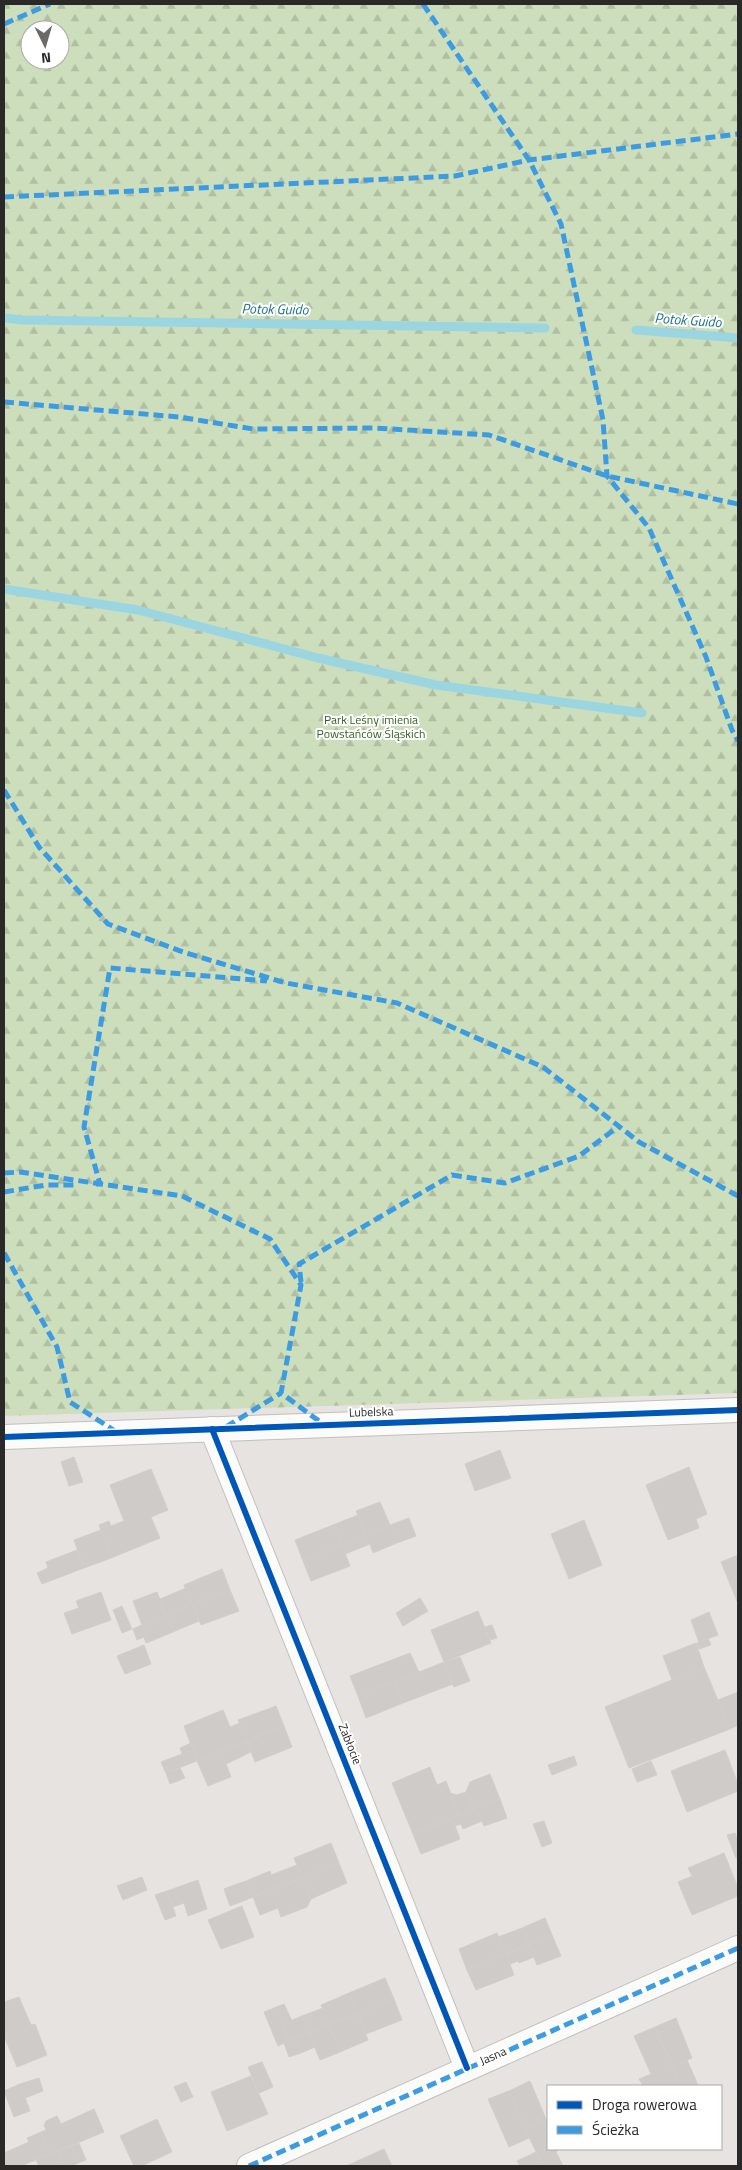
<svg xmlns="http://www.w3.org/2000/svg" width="742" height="2170" viewBox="0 0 742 2170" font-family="'Titillium Web',sans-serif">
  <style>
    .forest { fill: url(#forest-firs); fill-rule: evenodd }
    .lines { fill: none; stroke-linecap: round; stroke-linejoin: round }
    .stream { stroke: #9bd6e0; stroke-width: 9 }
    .building { fill: #cecbc9; stroke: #d1cfcc }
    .minor-casing { stroke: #c1c0c0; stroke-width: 26 }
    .minor { stroke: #fbfbfa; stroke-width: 24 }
    .quiet { stroke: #3d9ce1; stroke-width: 5; stroke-dasharray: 10 5; stroke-linecap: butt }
    .cycleway-casing { stroke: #fff; stroke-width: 9 }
    .cycleway { stroke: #0057b8; stroke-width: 6 }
    .labels { text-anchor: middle; stroke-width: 4; stroke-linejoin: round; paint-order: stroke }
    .park-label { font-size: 12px; fill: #345d22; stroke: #fff }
    .street-label { font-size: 12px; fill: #292929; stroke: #fff }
    .water-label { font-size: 14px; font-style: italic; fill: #1c708a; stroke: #fff }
  </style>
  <defs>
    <pattern id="forest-firs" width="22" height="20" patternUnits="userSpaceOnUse" patternTransform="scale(1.25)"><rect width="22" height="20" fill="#cddebc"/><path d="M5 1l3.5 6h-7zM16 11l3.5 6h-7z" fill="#b0bea2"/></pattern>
  </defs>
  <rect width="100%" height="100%" fill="#e6e3e0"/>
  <path class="forest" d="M4 4H738V1393L4 1416ZM30 30H60V60H30Z"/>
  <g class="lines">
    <g class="stream">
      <polyline points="4,318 23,320 545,328"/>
      <polyline points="636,330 738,338"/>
      <polyline points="4,589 138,610 318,658 436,685 642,713"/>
    </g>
  </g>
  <g class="building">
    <polygon points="500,1450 511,1478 475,1491 465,1464"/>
    <polygon points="74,1457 83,1482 69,1486 61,1462"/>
    <polygon points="689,1467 707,1514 696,1519 699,1528 668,1540 646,1485"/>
    <polygon points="151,1469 168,1510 151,1517 160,1538 111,1558 99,1525 109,1521 111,1526 124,1521 110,1485"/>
    <polygon points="380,1502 390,1525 366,1535 356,1511"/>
    <polygon points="358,1515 366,1535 342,1545 333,1525"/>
    <polygon points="409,1518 416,1536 397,1543 390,1525"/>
    <polygon points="584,1520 602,1565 569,1579 551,1534"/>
    <polygon points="333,1525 342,1545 303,1561 295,1540"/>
    <polygon points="390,1525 397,1543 373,1553 370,1544 345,1554 342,1545"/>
    <polygon points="101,1530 111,1558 84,1568 74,1540"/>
    <polygon points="342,1545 350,1566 311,1581 303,1561"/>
    <polygon points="77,1550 84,1568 42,1584 37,1573 48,1568 46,1562"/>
    <polygon points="738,1555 738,1600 737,1601 721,1562"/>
    <polygon points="222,1569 230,1590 192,1604 184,1585"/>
    <polygon points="186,1588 192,1604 166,1615 160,1599"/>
    <polygon points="230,1590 239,1611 201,1625 192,1604"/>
    <polygon points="101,1592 111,1620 72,1634 64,1613 79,1608 76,1601"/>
    <polygon points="157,1592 166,1615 142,1625 133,1601"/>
    <polygon points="420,1598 428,1611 403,1626 396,1613"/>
    <polygon points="192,1604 199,1621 173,1632 166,1615"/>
    <polygon points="122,1606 132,1629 122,1633 113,1610"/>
    <polygon points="478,1611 491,1643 444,1662 431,1630"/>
    <polygon points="709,1612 718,1635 699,1642 691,1620"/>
    <polygon points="166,1615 173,1632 149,1642 142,1625"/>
    <polygon points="142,1625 149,1642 146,1643 144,1637 137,1640 133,1629"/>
    <polygon points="492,1625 497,1638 490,1640 485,1627"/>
    <polygon points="708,1638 711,1645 699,1649 697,1643"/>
    <polygon points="696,1643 704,1667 672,1680 663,1656"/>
    <polygon points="144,1645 151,1664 125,1674 117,1656"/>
    <polygon points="410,1653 419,1672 358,1696 350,1676"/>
    <polygon points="460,1657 470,1681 454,1687 444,1662"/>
    <polygon points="444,1662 453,1684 403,1703 394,1682"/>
    <polygon points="704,1667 730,1729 629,1768 605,1707"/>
    <polygon points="394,1682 403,1703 366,1718 358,1696"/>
    <polygon points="738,1692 738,1725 730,1729 718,1700"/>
    <polygon points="276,1706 284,1726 247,1741 238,1720"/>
    <polygon points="223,1710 230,1727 240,1723 247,1741 197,1761 184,1726"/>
    <polygon points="284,1726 292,1747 255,1762 247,1741"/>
    <polygon points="247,1741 251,1752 226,1764 221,1751"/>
    <polygon points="191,1743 197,1761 186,1765 180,1748"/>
    <polygon points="725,1750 738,1784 738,1791 687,1812 671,1771"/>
    <polygon points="221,1751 231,1777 208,1786 197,1761"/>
    <polygon points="182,1754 186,1765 166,1773 161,1762"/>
    <polygon points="574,1756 577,1765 552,1775 548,1765"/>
    <polygon points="651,1761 657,1775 637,1782 632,1769"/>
    <polygon points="430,1767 437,1785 446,1781 459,1815 413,1834 392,1783"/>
    <polygon points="180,1768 185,1778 170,1784 166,1773"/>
    <polygon points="490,1774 500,1799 473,1810 466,1792 470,1782"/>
    <polygon points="466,1792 473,1810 459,1815 450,1793 456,1795"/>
    <polygon points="500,1799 507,1818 484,1826 477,1808"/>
    <polygon points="477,1808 482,1821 463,1829 461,1824 455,1826 452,1818"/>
    <polygon points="452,1818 460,1839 421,1854 413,1834"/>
    <polygon points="544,1821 552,1843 542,1847 533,1824"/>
    <polygon points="735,1833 738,1840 738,1857 736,1858 727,1835"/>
    <polygon points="331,1843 339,1863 302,1878 294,1858"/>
    <polygon points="724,1853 738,1888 738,1896 692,1915 678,1882 692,1876 688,1868"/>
    <polygon points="339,1863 347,1883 311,1899 302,1878"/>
    <polygon points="297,1865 302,1878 253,1897 246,1881 270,1871 271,1875"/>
    <polygon points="142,1877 147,1890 123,1900 117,1886"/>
    <polygon points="302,1878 311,1899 307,1907 281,1917 278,1908 260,1915 253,1897"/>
    <polygon points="198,1880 207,1909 188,1916 184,1903 173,1907 167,1891"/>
    <polygon points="246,1881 253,1897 241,1902 234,1885"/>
    <polygon points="234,1885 241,1902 230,1906 224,1889"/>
    <polygon points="167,1891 176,1916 165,1920 155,1895"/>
    <polygon points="242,1906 254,1937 221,1949 208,1920"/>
    <polygon points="545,1918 552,1935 529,1945 522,1928"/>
    <polygon points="522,1928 529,1945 506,1954 498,1937"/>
    <polygon points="497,1933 506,1954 467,1970 459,1949"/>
    <polygon points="552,1935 561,1956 537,1965 529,1945"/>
    <polygon points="529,1945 534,1957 519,1963 518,1961 510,1964 506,1954"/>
    <polygon points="506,1954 514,1975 476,1990 467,1970"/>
    <polygon points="385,1978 394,1999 358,2014 349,1993"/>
    <polygon points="349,1993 358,2014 329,2024 321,2005"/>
    <polygon points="19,1997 31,2025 35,2024 47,2055 17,2067 4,2036 4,2002"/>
    <polygon points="394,1999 402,2020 366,2034 358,2014"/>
    <polygon points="284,2004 292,2021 283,2024 290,2040 278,2046 264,2012"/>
    <polygon points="323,2008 329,2024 309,2033 302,2016"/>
    <polygon points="358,2014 368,2040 340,2052 329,2024"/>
    <polygon points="302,2016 309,2033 290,2040 283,2024"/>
    <polygon points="676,2018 692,2058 672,2067 655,2027"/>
    <polygon points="329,2024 340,2052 320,2060 309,2033"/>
    <polygon points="655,2027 672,2067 680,2086 643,2086 639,2079 651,2074 634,2036"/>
    <polygon points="309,2033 315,2047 301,2053 295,2038"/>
    <polygon points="295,2038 301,2053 289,2057 284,2043"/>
    <polygon points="687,2060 698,2085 694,2086 680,2086 672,2067"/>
    <polygon points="262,2062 273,2087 259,2093 248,2067"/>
    <polygon points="251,2076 268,2114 227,2131 211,2092"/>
    <polygon points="39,2078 43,2091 25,2098 20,2084"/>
    <polygon points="530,2081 546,2119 525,2129 509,2091"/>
    <polygon points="186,2082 193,2097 181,2102 174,2087"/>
    <polygon points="20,2084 30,2111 14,2117 4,2091"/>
    <polygon points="509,2091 529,2138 509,2147 488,2099"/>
    <polygon points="94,2109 104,2132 50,2154 41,2132 46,2130 44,2126 46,2121 57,2116 61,2124"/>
    <polygon points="157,2119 172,2152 141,2166 134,2166 120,2136"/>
    <polygon points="546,2119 548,2124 548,2149 559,2149 556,2152 563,2166 543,2166 525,2129"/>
    <polygon points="41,2132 50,2154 21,2166 4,2166 4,2153 29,2142 27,2138"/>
    <polygon points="79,2143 86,2160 78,2163 71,2146"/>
    <polygon points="71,2146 78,2163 72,2166 64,2166 58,2151"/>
    <polygon points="384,2149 392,2166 368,2166 364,2158"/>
    <polygon points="58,2151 64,2166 39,2166 36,2160"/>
    <polygon points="536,2152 543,2166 520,2166 517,2161"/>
    <polygon points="364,2158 368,2166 346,2166"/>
  </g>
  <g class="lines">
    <defs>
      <g id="minor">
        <polyline points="212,1429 467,2068"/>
        <polyline points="4,1437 738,1410"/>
        <polyline points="249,2166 738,1948"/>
      </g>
    </defs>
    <use href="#minor" class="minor-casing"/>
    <use href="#minor" class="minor"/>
    <g class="quiet">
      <polyline points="423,4 529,160 561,224 603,420 607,476 649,528 706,657 732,730 738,741"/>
      <polyline points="4,24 50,4"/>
      <polyline points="4,197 455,176 529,160 738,134"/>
      <polyline points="4,402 179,417 253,429 375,428 489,435 607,476 738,504"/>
      <polyline points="4,790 39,847 108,924 183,952 286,983 397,1003 543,1067 639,1142 738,1196"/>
      <polyline points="4,1173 20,1172 182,1196 270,1239 301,1285 281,1393 323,1424"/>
      <polyline points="96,1184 100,1184 84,1127 110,968 267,981"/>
      <polyline points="4,1192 46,1185 76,1185"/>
      <polyline points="4,1253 57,1347 70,1402 115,1431"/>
      <polyline points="301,1282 299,1264 452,1175 505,1183 579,1156 619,1126"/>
      <polyline points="226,1427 281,1393"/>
      <polyline points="249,2166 738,1948"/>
    </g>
    <defs>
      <g id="cycleway">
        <polyline points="212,1429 467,2068"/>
        <polyline points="4,1437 738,1410"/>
      </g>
    </defs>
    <use href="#cycleway" class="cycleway-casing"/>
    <use href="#cycleway" class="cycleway"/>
  </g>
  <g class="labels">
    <g class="park-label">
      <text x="371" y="724">Park Leśny imienia<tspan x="371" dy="14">Powstańców Śląskich</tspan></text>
    </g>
    <g class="street-label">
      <text transform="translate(371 1412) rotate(-2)" y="4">Lubelska</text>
      <text transform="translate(350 1744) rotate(68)" y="4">Zabłocie</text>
      <text transform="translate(493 2056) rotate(-24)" y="4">Jasna</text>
    </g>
    <g class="water-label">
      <text transform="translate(275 309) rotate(1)" y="5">Potok Guido</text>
      <text transform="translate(688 320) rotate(4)" y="5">Potok Guido</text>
    </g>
  </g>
  <rect width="742" height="2170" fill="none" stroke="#292929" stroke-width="10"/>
  <rect x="547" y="2085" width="175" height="65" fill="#ffffff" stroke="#a9a9a9"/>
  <rect x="557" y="2101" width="25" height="8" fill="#0057b8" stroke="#a9a9a9"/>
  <text x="592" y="2110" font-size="15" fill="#292929">Droga rowerowa</text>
  <rect x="557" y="2126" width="25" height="8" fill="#3d9ce1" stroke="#a9a9a9"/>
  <text x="592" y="2135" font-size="15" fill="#292929">Ścieżka</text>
  <g transform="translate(45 45) rotate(175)"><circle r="24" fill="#ffffff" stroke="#a9a9a9"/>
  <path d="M0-4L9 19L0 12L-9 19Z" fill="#6b6a69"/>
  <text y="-8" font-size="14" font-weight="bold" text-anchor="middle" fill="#292929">N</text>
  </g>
</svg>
